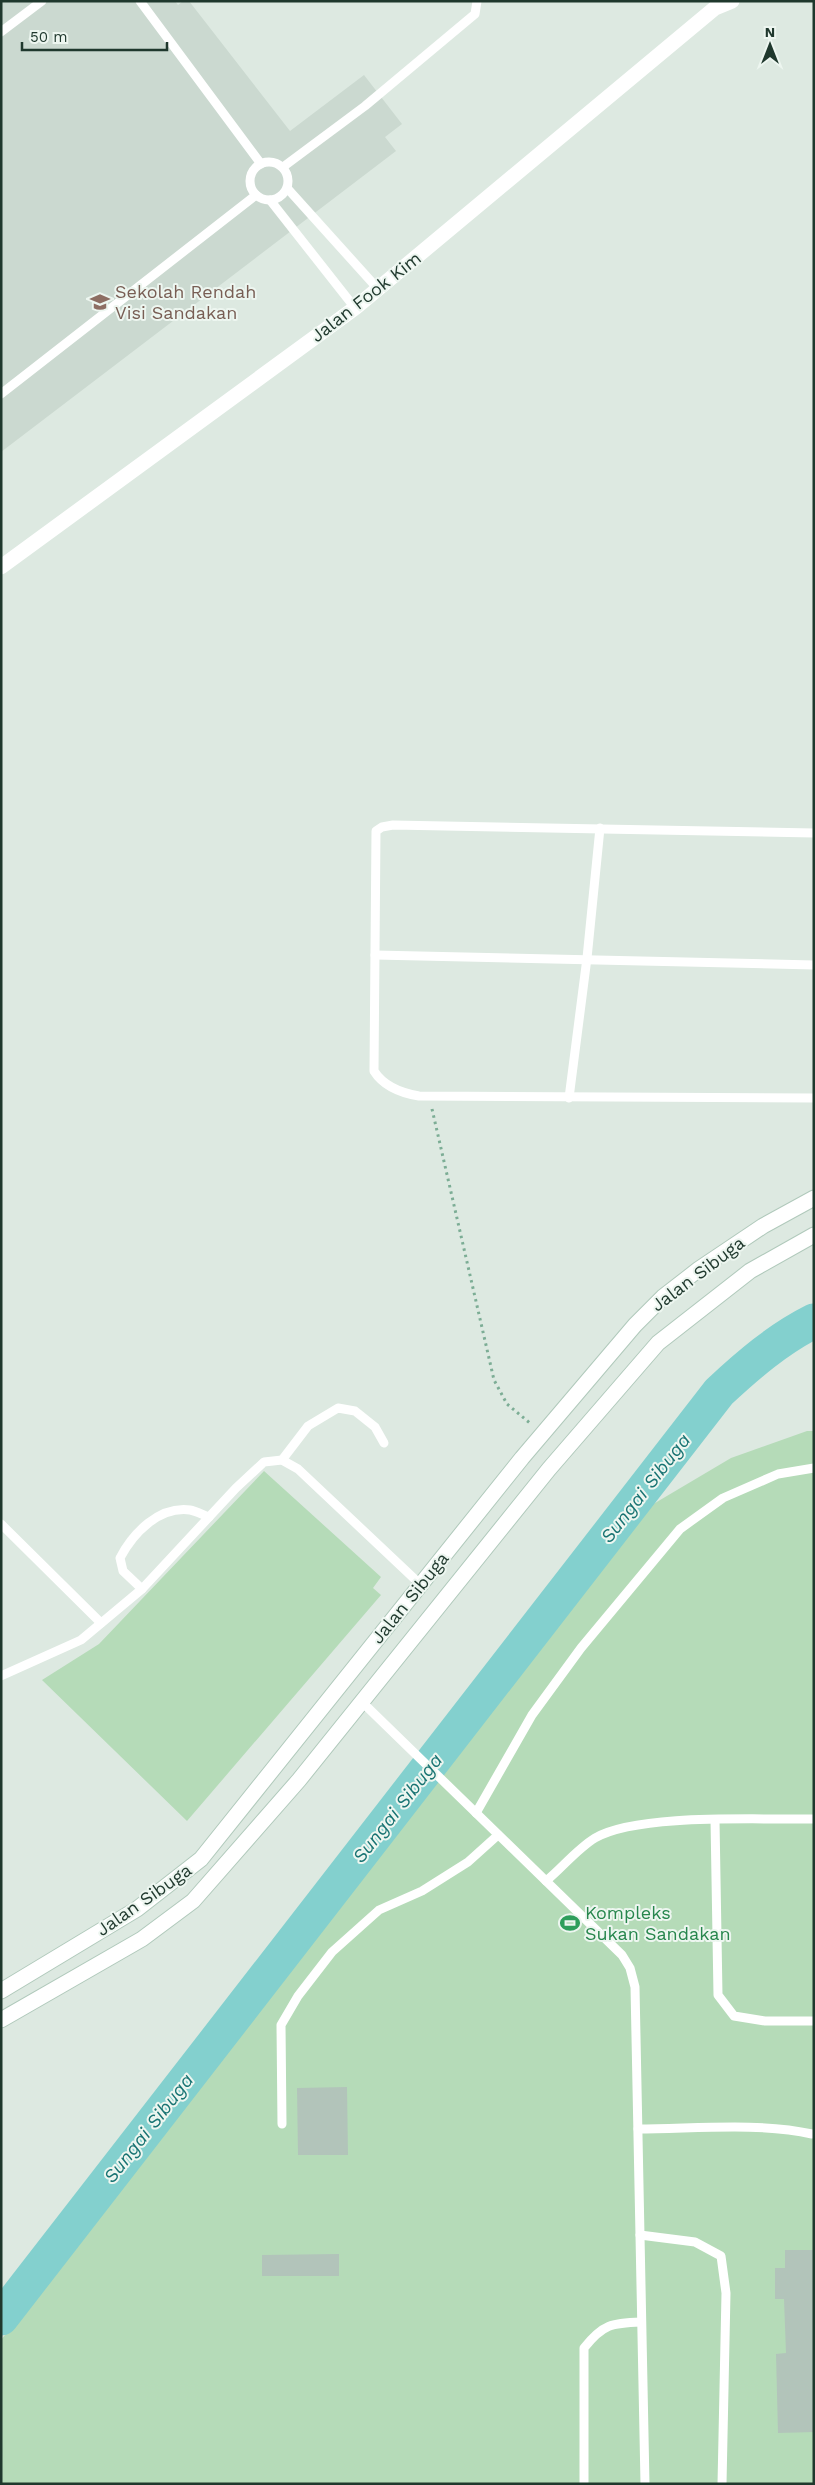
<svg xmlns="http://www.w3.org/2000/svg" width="815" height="2485" viewBox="0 0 815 2485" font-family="'Work Sans',sans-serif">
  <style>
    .built { fill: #cbd9d0 }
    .green { fill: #b5dbb8 }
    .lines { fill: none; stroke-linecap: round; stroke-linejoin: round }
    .river { stroke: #83d0ce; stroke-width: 35 }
    .building { fill: #b2c4ba }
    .secondary-casing { stroke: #b0c9bb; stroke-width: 17 }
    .path { stroke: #7cad95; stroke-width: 3; stroke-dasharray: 2.5 4; stroke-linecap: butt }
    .service { stroke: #fff; stroke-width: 9 }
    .tertiary { stroke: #fff; stroke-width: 15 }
    .secondary { stroke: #fff; stroke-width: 15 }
    .labels { text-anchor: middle; stroke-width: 4; stroke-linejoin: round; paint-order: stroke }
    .education-label { font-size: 18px; fill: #785e54; stroke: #edf6f0; text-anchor: start }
    .street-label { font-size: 18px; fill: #1f382d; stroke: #edf6f0 }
    .leisure-label { font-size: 18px; fill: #27864d; stroke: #edf6f0; text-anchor: start }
    .water-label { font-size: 19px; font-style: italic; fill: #197473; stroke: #edf6f0 }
  </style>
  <rect width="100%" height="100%" fill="#dde9e1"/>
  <polygon class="built" points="1,1 175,1 178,5 183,1 189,1 290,131 364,75 402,124 385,137 396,151 1,452"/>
  <g class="green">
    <polygon points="807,1431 814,1431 814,2484 1,2484 1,2340 650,1506 731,1458"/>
    <polygon points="264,1471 381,1577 373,1588 381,1595 187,1821 42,1680 99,1644"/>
  </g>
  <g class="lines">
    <path class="river" d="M1 2318 719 1392C748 1365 778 1339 814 1321"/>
  </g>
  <g class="building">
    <polygon points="347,2087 348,2155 298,2155 297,2088"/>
    <polygon points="785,2250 814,2250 814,2432 778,2433 776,2354 786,2353 784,2299 775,2299 775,2268 785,2268"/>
    <polygon points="339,2254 339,2276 262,2276 262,2255"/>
  </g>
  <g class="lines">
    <defs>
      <g id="secondary">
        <polyline points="1,1991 137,1909 201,1859 522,1458 635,1325 663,1297 699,1269 763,1226 814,1198"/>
        <polyline points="1,2020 142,1939 193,1901 299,1780 549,1469 658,1343 750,1271 814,1235"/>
      </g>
    </defs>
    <use href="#secondary" class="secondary-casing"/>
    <polyline class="path" points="432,1109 494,1380 507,1404 531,1424"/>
    <g class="service">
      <polyline points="140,1 261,164"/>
      <polyline points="1,32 42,1"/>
      <circle cx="269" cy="181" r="19"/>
      <polyline points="283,167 365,106 475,14 477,1"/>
      <polyline points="287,188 378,289"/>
      <polyline points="270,200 355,308"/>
      <polyline points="1,394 256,195"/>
      <path d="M814 833 393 825 382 827 376 831 374 1071C384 1087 401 1093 419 1096L814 1098"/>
      <polyline points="375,955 814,965"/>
      <polyline points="569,1098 587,958 600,828"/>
      <polyline points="282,1460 308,1426 338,1408 355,1411 375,1427 384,1443"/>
      <polyline points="1,1524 101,1623"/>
      <path d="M142 1589 123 1571 120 1558C133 1533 159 1506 190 1510 196 1511 203 1515 209 1517"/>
      <polyline points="1,1676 81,1640 142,1589 236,1488 264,1462 282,1460 298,1469 421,1585"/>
      <polyline points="362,1702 622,1955 630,1968 635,1987 645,2484"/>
      <polyline points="476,1813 532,1715 581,1648 680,1529 723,1498 778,1474 814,1468"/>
      <polyline points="715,1820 718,1995 734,2016 765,2021 814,2021"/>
      <path d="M546 1881C562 1868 577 1849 595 1838 638 1813 760 1820 814 1819"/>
      <polyline points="282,2124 281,2025 298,1996 332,1952 379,1910 422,1891 468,1862 498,1835"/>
      <path d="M638 2129C693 2129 758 2122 812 2134"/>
      <polyline points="640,2235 695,2242 721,2256 726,2293 722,2484"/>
      <path d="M584 2484V2348C603 2324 612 2323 641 2322"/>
    </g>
    <polyline class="tertiary" points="1,567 355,308 715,8 732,1"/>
    <use href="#secondary" class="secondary"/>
  </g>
  <defs>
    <symbol id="school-bare" viewBox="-9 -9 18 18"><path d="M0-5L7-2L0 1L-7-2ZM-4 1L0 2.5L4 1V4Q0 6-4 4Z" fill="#8d6e63" stroke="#edf6f0" stroke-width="2.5" paint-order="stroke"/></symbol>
    <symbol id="stadium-bare" viewBox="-9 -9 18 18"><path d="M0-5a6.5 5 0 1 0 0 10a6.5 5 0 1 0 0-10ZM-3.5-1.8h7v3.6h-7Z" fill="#2e9e5b" stroke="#edf6f0" stroke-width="2.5" paint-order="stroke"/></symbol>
  </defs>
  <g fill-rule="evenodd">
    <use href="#school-bare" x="86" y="288" width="28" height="28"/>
    <use href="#stadium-bare" x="556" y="1909" width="28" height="28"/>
  </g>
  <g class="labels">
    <g class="education-label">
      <text x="115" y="298">Sekolah Rendah<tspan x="115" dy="21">Visi Sandakan</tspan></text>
    </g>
    <g class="street-label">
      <text transform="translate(366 297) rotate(-38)" y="6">Jalan Fook Kim</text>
      <text transform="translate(698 1274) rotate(-37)" y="6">Jalan Sibuga</text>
      <text transform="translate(410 1598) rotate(-51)" y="6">Jalan Sibuga</text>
      <text transform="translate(144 1900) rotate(-35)" y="6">Jalan Sibuga</text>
    </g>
    <g class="leisure-label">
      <text x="585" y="1919">Kompleks<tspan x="585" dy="21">Sukan Sandakan</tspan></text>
    </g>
    <g class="water-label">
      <text transform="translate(645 1488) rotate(-52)" y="7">Sungai Sibuga</text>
      <text transform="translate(397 1808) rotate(-52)" y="7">Sungai Sibuga</text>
      <text transform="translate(148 2128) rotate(-52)" y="7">Sungai Sibuga</text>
    </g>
  </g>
  <rect width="815" height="2485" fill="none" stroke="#1f382d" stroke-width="5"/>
  <g transform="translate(770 45)" stroke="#edf6f0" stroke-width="4" paint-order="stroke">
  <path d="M0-4L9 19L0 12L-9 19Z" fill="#1f382d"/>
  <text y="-8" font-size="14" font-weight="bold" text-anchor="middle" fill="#1f382d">N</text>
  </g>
  <path d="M22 42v8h145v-8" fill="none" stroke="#1f382d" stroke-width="2.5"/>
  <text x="30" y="42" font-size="15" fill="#1f382d" stroke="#edf6f0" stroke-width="4" paint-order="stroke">50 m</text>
</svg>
